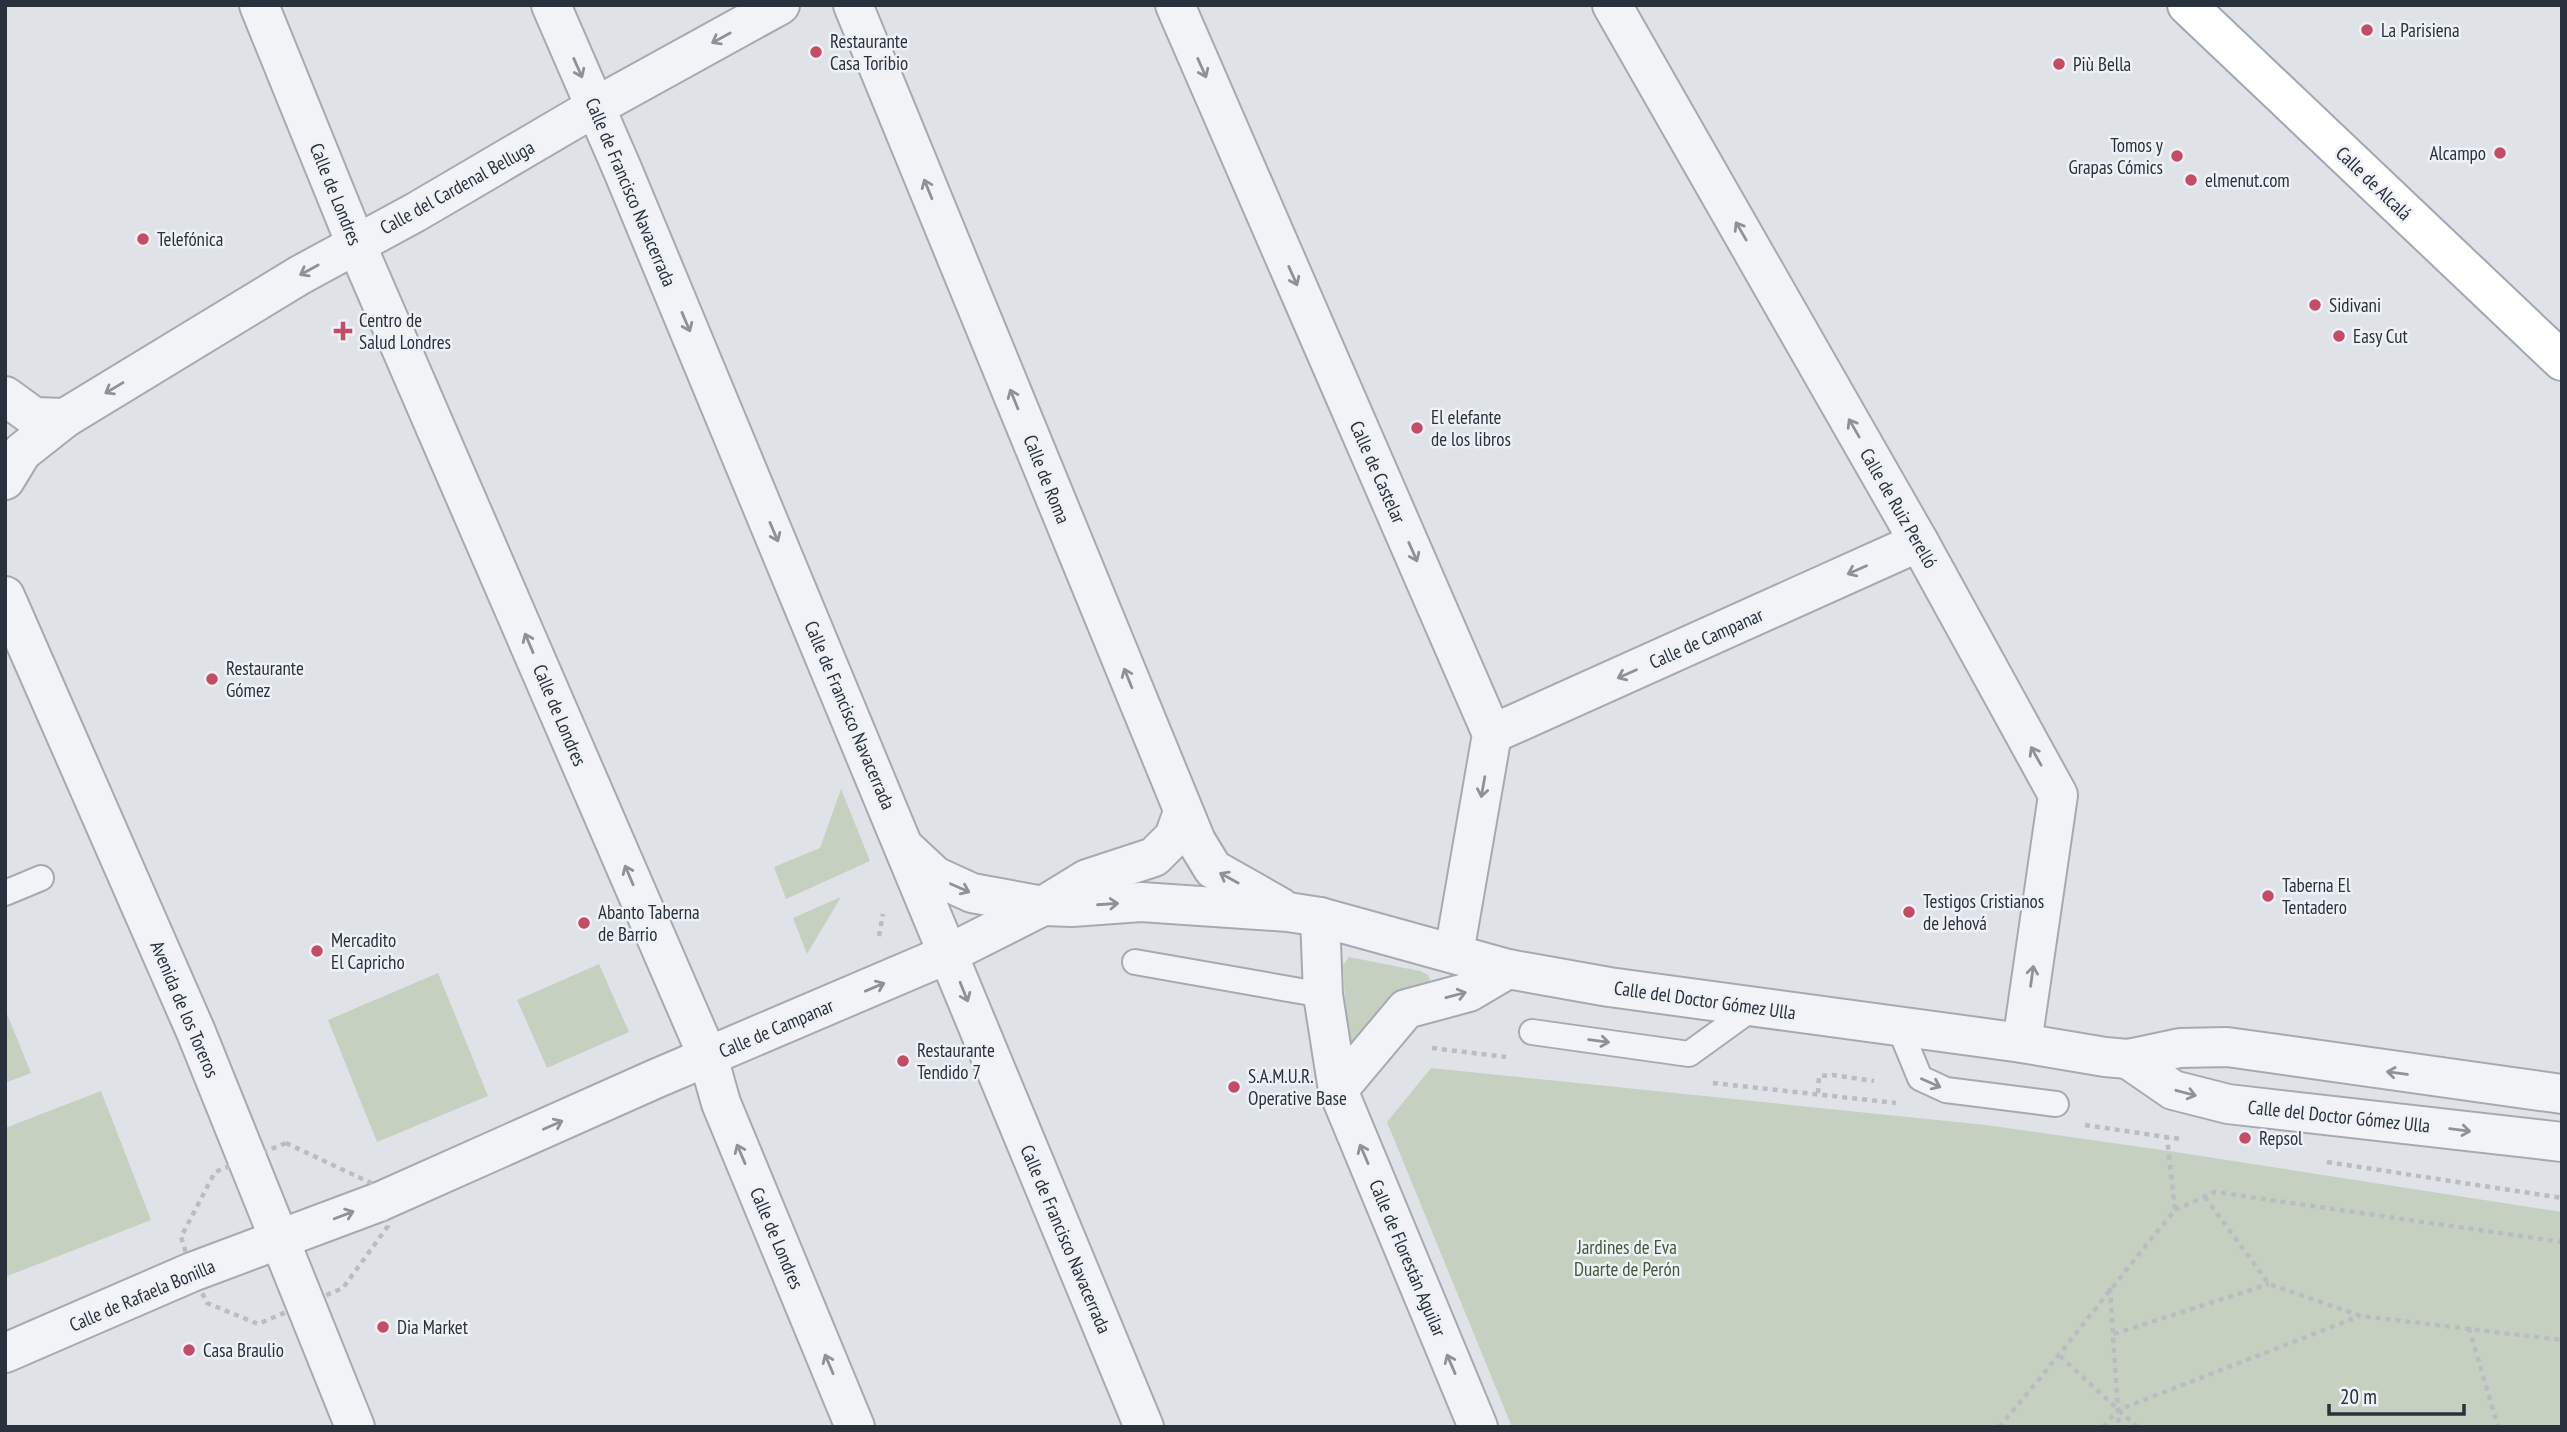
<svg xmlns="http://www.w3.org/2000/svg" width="2567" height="1432" viewBox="0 0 2567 1432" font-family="'PT Sans Narrow',sans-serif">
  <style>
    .green { fill: #c6d0c1 }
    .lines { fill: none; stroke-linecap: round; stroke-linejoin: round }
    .service-casing { stroke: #a5aab1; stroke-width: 28 }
    .minor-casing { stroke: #a5aab1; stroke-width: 42 }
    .tertiary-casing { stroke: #a5aab1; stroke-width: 42 }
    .primary-casing { stroke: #9fa8b2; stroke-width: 42 }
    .path { stroke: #b9bdc2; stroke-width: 4.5; stroke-dasharray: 5 5; stroke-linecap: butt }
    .service { stroke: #f1f3f6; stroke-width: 24 }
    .minor { stroke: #f1f3f6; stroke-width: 38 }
    .tertiary { stroke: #f1f3f6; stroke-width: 38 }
    .primary { stroke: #fff; stroke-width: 38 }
    .oneway { stroke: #8d929a }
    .poi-dot { fill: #c44c65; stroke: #eef1f5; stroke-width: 2.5 }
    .labels { text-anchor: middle; stroke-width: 5; stroke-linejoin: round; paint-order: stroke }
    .poi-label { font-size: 19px; fill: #29313d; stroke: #eef1f5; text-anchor: start }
    .street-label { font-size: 19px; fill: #29313d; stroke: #eef1f5 }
    .park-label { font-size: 19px; fill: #3f5837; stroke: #eef1f5 }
  </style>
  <rect width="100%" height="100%" fill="#dfe3e7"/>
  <g class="green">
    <polygon points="841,789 870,861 786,899 774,867 820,848"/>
    <polygon points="841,897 807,954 793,918"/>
    <polygon points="1349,957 1420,971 1428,975 1430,980 1354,1046 1349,1046 1347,1039 1343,965"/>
    <polygon points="599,964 629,1032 547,1068 517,1000"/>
    <polygon points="438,973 488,1096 377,1142 328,1020"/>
    <polygon points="5,1009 31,1073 5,1083"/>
    <polygon points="1431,1068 1986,1125 2169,1151 2562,1212 2562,1427 1512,1427 1387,1122"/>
    <polygon points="101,1091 151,1220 5,1277 5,1128"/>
  </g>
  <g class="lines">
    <defs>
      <g id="service">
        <polyline points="5,893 41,878"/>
        <polyline points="1135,962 1323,995"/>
        <polyline points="1899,1027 1920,1078 1946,1090 2056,1104"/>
        <polyline points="1532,1032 1689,1054 1754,1007"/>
      </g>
      <g id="minor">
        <polyline points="259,5 356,244 708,1057 721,1103 855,1427"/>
        <polyline points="551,5 623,171 1144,1427"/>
        <polyline points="853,5 1196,841 1213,869 1280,907"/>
        <polyline points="1175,5 1492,734 1454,953"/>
        <polyline points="1612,5 1919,542 2058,795 2022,1043"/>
        <polyline points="5,396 34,417 65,418"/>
        <polyline points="5,480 22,452 65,418 300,275 416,212 595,107 780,5"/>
        <polyline points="1492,734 1919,542"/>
        <polyline points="907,850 935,876 972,893 1043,906 1087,879 1154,857 1174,837 1183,812"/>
        <polyline points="1320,917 1323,995 1338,1090"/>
        <polyline points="2128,1059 2173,1090 2228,1104 2562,1142"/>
        <polyline points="5,1353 192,1272 379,1202 655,1079 948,954 1043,906 1072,907 1141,902 1288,912 1320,917 1508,969 1609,987 2022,1043 2105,1057 2128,1059 2180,1048 2227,1047 2562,1094"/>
        <polyline points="1478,1427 1338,1090 1406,1009 1469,992 1508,969"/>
      </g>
      <polyline id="tertiary" points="5,596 196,1032 355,1427"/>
      <polyline id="primary" points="2187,5 2562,361"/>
    </defs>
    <use href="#service" class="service-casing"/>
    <use href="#minor" class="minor-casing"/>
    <use href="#tertiary" class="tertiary-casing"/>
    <use href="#primary" class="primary-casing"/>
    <g class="path">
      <polyline points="879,936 883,914"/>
      <polyline points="1432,1048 1506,1057"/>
      <polyline points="1713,1083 1896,1103"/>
      <polyline points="1818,1093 1819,1076 1833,1075 1874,1081"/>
      <polyline points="2085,1125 2180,1139"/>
      <polygon points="286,1143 371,1183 388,1226 343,1288 258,1324 207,1303 192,1272 181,1237 215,1172"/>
      <polyline points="2327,1162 2562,1198"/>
      <polyline points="2205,1197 2269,1284 2361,1316 2562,1340"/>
      <polyline points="2175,1210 2215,1192 2562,1242"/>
      <polyline points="2110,1288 2119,1427"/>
      <polyline points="2469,1328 2498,1427"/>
      <polyline points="2114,1334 2269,1284"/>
      <polyline points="2060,1356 2137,1427"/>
      <path d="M1999 1427C2060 1356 2115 1282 2175 1210L2167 1137"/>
      <polyline points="2103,1427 2118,1410 2360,1316"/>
    </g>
    <use href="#service" class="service"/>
    <use href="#minor" class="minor"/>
    <use href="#tertiary" class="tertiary"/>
    <use href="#primary" class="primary"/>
  </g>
  <defs><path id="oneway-shaft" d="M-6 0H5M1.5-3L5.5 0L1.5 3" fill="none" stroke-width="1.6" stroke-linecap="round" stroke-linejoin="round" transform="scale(1.75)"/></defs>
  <g class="oneway">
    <use href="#oneway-shaft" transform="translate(721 38) rotate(151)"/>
    <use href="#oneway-shaft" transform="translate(578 68) rotate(66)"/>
    <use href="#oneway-shaft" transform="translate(1202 68) rotate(66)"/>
    <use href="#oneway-shaft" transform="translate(928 189) rotate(-112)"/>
    <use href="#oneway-shaft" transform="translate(1741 231) rotate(-120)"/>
    <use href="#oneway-shaft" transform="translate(309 270) rotate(151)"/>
    <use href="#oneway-shaft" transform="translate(1293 276) rotate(66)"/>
    <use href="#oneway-shaft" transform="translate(686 322) rotate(67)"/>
    <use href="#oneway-shaft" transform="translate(114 388) rotate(149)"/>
    <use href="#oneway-shaft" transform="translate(1014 399) rotate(-112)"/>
    <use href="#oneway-shaft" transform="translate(1854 428) rotate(-120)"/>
    <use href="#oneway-shaft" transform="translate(774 532) rotate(67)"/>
    <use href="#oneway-shaft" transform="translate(1413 552) rotate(66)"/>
    <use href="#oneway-shaft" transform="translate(1857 570) rotate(156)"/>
    <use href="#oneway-shaft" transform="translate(529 643) rotate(-113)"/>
    <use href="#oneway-shaft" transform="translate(1627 674) rotate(156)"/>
    <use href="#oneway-shaft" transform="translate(1128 678) rotate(-112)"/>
    <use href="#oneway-shaft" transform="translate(2036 756) rotate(-119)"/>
    <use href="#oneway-shaft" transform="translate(1483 787) rotate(100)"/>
    <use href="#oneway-shaft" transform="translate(629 875) rotate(-113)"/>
    <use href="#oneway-shaft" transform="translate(1229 878) rotate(-151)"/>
    <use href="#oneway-shaft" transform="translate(960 888) rotate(24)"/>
    <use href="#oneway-shaft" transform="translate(1108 904) rotate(-4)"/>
    <use href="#oneway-shaft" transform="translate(2032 976) rotate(-82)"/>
    <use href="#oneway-shaft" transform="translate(875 987) rotate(-23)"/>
    <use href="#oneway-shaft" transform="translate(964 992) rotate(68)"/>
    <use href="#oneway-shaft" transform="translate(1456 995) rotate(-15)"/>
    <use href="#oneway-shaft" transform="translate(1599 1041) rotate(8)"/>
    <use href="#oneway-shaft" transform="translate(2397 1073) rotate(-172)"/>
    <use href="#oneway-shaft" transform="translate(1931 1083) rotate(24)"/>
    <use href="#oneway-shaft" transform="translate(2186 1093) rotate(15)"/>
    <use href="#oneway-shaft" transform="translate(553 1125) rotate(-24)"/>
    <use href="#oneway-shaft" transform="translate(2460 1130) rotate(7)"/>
    <use href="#oneway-shaft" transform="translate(741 1154) rotate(-113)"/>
    <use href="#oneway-shaft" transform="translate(1364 1154) rotate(-113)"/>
    <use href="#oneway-shaft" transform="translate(344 1215) rotate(-21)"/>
    <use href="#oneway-shaft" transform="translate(829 1364) rotate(-113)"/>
    <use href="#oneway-shaft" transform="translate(1451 1364) rotate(-113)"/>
  </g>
  <g class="poi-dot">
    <circle cx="2367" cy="30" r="7"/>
    <circle cx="816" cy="52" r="7"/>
    <circle cx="2059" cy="64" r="7"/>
    <circle cx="2500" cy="153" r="7"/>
    <circle cx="2177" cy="156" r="7"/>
    <circle cx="2191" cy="180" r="7"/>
    <circle cx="143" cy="239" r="7"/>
    <circle cx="2315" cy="305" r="7"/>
    <path d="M339.5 320.5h7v7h7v7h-7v7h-7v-7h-7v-7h7z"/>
    <circle cx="2339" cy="336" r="7"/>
    <circle cx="1417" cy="428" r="7"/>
    <circle cx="212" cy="679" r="7"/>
    <circle cx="2268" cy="896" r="7"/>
    <circle cx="1909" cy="912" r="7"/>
    <circle cx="584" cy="923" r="7"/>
    <circle cx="317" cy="951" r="7"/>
    <circle cx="903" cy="1061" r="7"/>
    <circle cx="1234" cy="1087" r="7"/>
    <circle cx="2245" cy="1138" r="7"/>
    <circle cx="383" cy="1327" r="7"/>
    <circle cx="189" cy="1350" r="7"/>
  </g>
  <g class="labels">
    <g class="poi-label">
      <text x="2381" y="37">La Parisiena</text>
      <text x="830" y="48">Restaurante<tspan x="830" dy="22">Casa Toribio</tspan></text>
      <text x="2073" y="71">Più Bella</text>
      <text x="2163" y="152" text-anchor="end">Tomos y<tspan x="2163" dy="22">Grapas Cómics</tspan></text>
      <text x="2486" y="160" text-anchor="end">Alcampo</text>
      <text x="2205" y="187">elmenut.com</text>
      <text x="157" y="246">Telefónica</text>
      <text x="2329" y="312">Sidivani</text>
      <text x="359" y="327">Centro de<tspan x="359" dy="22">Salud Londres</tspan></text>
      <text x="2353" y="343">Easy Cut</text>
      <text x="1431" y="424">El elefante<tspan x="1431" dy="22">de los libros</tspan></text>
      <text x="226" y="675">Restaurante<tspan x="226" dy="22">Gómez</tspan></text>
      <text x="2282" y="892">Taberna El<tspan x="2282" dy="22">Tentadero</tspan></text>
      <text x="1923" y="908">Testigos Cristianos<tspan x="1923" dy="22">de Jehová</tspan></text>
      <text x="598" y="919">Abanto Taberna<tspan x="598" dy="22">de Barrio</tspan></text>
      <text x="331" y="947">Mercadito<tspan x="331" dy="22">El Capricho</tspan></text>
      <text x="917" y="1057">Restaurante<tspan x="917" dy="22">Tendido 7</tspan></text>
      <text x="1248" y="1083">S.A.M.U.R.<tspan x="1248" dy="22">Operative Base</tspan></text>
      <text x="2259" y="1145">Repsol</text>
      <text x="397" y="1334">Dia Market</text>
      <text x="203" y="1357">Casa Braulio</text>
    </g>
    <g class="street-label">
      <text transform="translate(2374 183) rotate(44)" y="7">Calle de Alcalá</text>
      <text transform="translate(457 187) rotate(-29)" y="7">Calle del Cardenal Belluga</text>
      <text transform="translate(631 192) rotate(67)" y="7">Calle de Francisco Navacerrada</text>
      <text transform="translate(336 194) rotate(68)" y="7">Calle de Londres</text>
      <text transform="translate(1378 472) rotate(66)" y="7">Calle de Castelar</text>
      <text transform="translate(1047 479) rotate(68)" y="7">Calle de Roma</text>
      <text transform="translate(1899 508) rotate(60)" y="7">Calle de Ruiz Perelló</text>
      <text transform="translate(1706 638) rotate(-24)" y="7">Calle de Campanar</text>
      <text transform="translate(560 715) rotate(67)" y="7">Calle de Londres</text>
      <text transform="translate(850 715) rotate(67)" y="7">Calle de Francisco Navacerrada</text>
      <text transform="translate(1705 1000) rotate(8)" y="7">Calle del Doctor Gómez Ulla</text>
      <text transform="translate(185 1009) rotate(67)" y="7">Avenida de los Toreros</text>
      <text transform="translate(776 1028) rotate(-23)" y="7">Calle de Campanar</text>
      <text transform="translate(2339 1116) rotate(6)" y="7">Calle del Doctor Gómez Ulla</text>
      <text transform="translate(777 1238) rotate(67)" y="7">Calle de Londres</text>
      <text transform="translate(1066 1239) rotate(67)" y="7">Calle de Francisco Navacerrada</text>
      <text transform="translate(1408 1258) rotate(67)" y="7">Calle de Florestán Aguilar</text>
      <text transform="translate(142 1295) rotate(-23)" y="7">Calle de Rafaela Bonilla</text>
    </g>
    <g class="park-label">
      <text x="1627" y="1254">Jardines de Eva<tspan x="1627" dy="22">Duarte de Perón</tspan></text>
    </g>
  </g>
  <rect width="2567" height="1432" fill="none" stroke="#29313d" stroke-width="14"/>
  <path d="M2329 1404v10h135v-10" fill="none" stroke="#29313d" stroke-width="3.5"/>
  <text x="2340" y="1404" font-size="21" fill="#29313d" stroke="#eef1f5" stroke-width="5" paint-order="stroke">20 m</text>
</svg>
